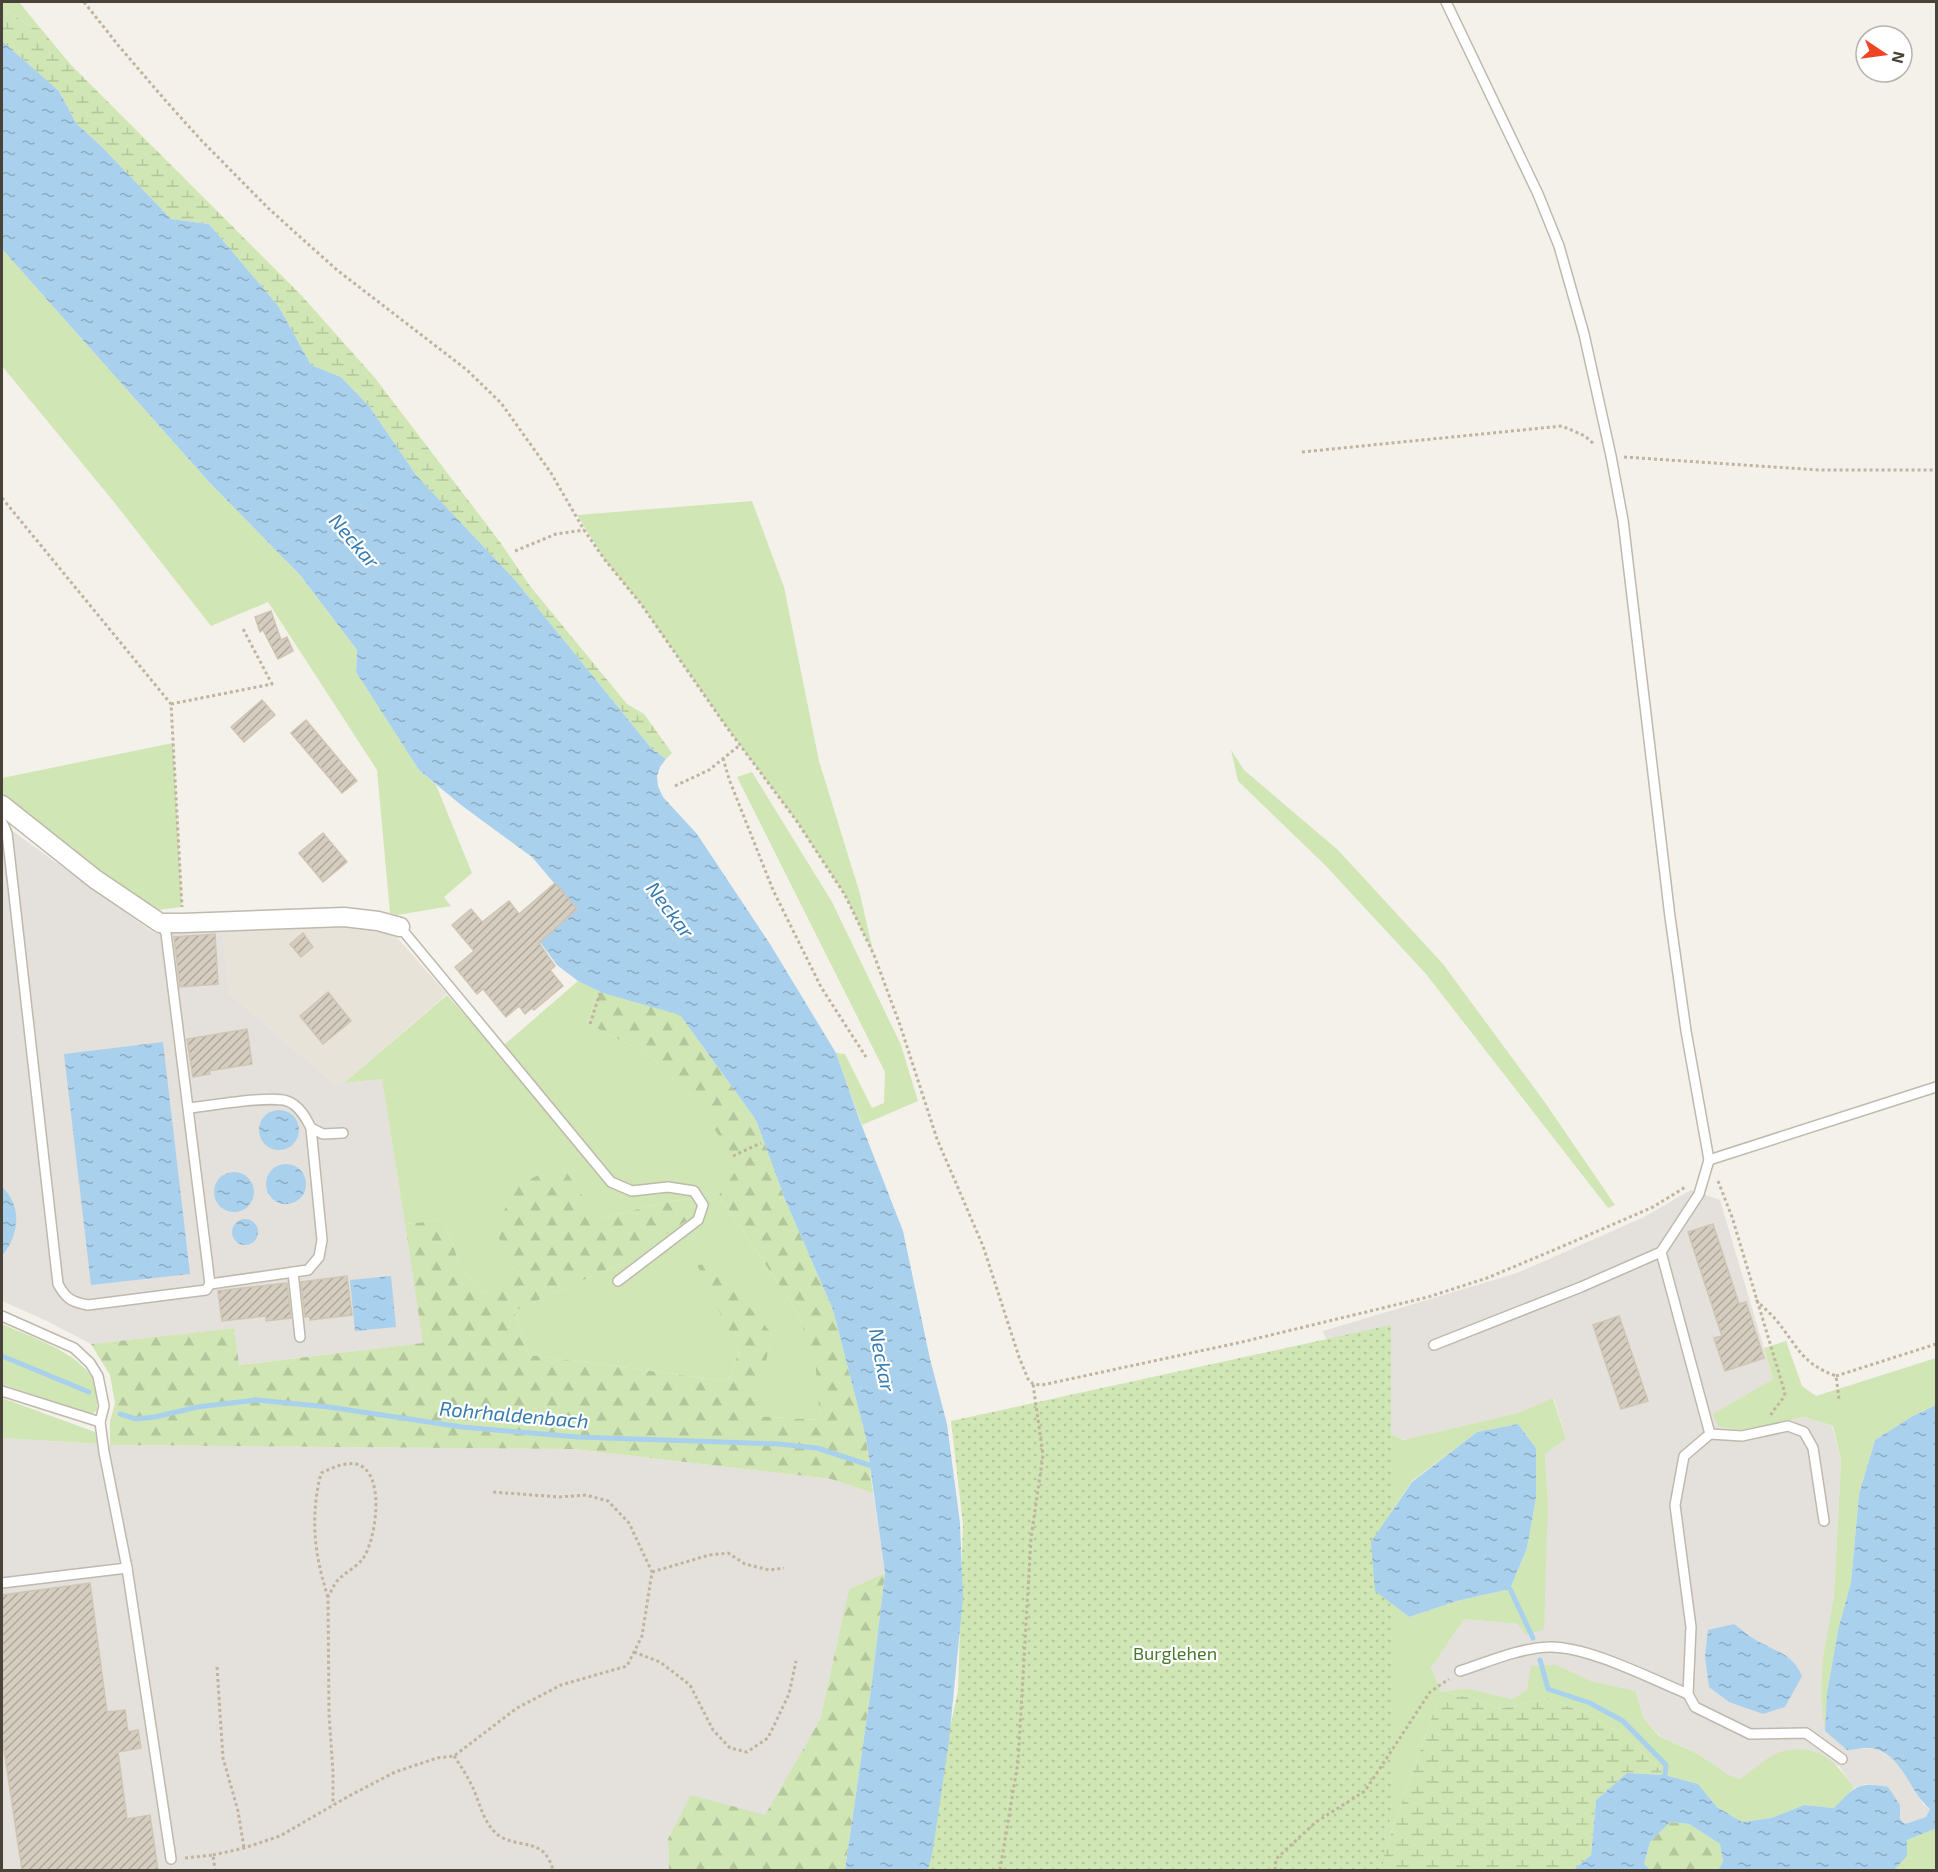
<svg xmlns="http://www.w3.org/2000/svg" width="1938" height="1872" viewBox="0 0 1938 1872" font-family="'Exo 2',sans-serif">
  <style>
    .residential { fill: #e8e3d8 }
    .industrial { fill: #e4e0db }
    .grass { fill: #d0e6b5; fill-rule: evenodd }
    .forest { fill: url(#forest-firs) }
    .wetland { fill: url(#wetland-marsh) }
    .park { fill: url(#park-dots) }
    .water { fill: url(#water-ripples) }
    .lines { fill: none; stroke-linecap: round; stroke-linejoin: round }
    .stream { stroke: #a9d1ed; stroke-width: 5 }
    .building { fill: url(#building-hatch); stroke: #d0c5b3; stroke-width: 1.5 }
    .service-casing { stroke: #bfb9ad; stroke-width: 12 }
    .minor-casing { stroke: #bfb9ad; stroke-width: 21 }
    .path { stroke: #c0b49e; stroke-width: 3; stroke-dasharray: 3 3; stroke-linecap: butt }
    .service { stroke: #fff; stroke-width: 9 }
    .minor { stroke: #fff; stroke-width: 18 }
    .labels { text-anchor: middle; stroke-width: 4.5; stroke-linejoin: round; paint-order: stroke }
    .park-label { font-size: 18px; fill: #49772e; stroke: #fff }
    .water-label { font-size: 20px; font-style: italic; fill: #367baf; stroke: #fff }
  </style>
  <defs>
    <pattern id="forest-firs" width="22" height="20" patternUnits="userSpaceOnUse" patternTransform="scale(1.5)"><rect width="22" height="20" fill="#d0e6b5"/><path d="M5 1l3.5 6h-7zM16 11l3.5 6h-7z" fill="#b4c69c"/></pattern>
    <pattern id="wetland-marsh" width="20" height="14" patternUnits="userSpaceOnUse" patternTransform="scale(1.5)"><rect width="20" height="14" fill="#d0e6b5"/><path d="M1 5h8M5 5V1M11 12h8M15 12V8" fill="none" stroke="#b4c69c"/></pattern>
    <pattern id="park-dots" width="8" height="8" patternUnits="userSpaceOnUse" patternTransform="scale(1.5)"><rect width="8" height="8" fill="#d0e6b5"/><path d="M2 2h.1M6 6h.1" fill="none" stroke="#b4c69c" stroke-width="1.8" stroke-linecap="round"/></pattern>
    <pattern id="water-ripples" width="26" height="14" patternUnits="userSpaceOnUse" patternTransform="scale(1.5)"><rect width="26" height="14" fill="#a9d1ed"/><path d="M2 4q2-2 4 0t4 0M15 11q2-2 4 0t4 0" fill="none" stroke="#8cabc1"/></pattern>
    <pattern id="building-hatch" width="6" height="6" patternUnits="userSpaceOnUse" patternTransform="scale(1.5)"><rect width="6" height="6" fill="#d5cdc0"/><path d="M-1 1l2-2M0 6l6-6M5 7l2-2" fill="none" stroke="#afa89d"/></pattern>
  </defs>
  <rect width="100%" height="100%" fill="#f4f1ea"/>
  <polygon class="residential" points="345,924 394,934 447,994 344,1083 334,1084 229,993 222,927"/>
  <g class="industrial">
    <polygon points="14,832 154,933 222,927 229,993 334,1084 382,1079 424,1343 238,1365 234,1328 91,1344 47,1321 2,1301 2,834"/>
    <polygon points="1691,1190 1720,1200 1773,1379 1714,1414 1718,1427 1742,1430 1804,1417 1832,1426 1841,1461 1834,1595 1823,1657 1847,1750 1875,1748 1897,1761 1923,1804 1930,1809 1926,1817 1905,1824 1899,1819 1900,1805 1866,1784 1854,1788 1839,1766 1778,1753 1740,1779 1727,1774 1698,1754 1660,1736 1643,1717 1634,1691 1591,1681 1557,1665 1527,1690 1512,1699 1470,1689 1441,1691 1431,1668 1464,1619 1518,1624 1546,1540 1548,1501 1545,1454 1566,1439 1554,1398 1518,1413 1403,1440 1378,1428 1349,1398 1323,1331 1517,1273 1644,1217"/>
    <polygon points="2,1438 110,1445 573,1449 831,1479 873,1493 885,1573 849,1589 820,1720 765,1816 668,1839 669,1870 2,1870"/>
  </g>
  <g class="grass">
    <polygon points="2,2 19,2 41,29 30,26 2,7"/>
    <polygon points="2,249 209,482 299,574 357,650 356,672 419,770 436,785 472,873 444,897 451,906 397,915 390,913 377,770 268,602 211,626 114,502 2,366"/>
    <polygon points="752,501 784,587 819,761 860,894 874,955 845,895 796,820 728,729 641,604 605,560 577,515"/>
    <polygon points="173,743 182,907 158,910 100,874 2,794 2,778"/>
    <polygon points="1231,750 1244,770 1338,850 1443,964 1546,1104 1615,1205 1608,1208 1426,974 1326,866 1238,781"/>
    <polygon points="752,772 832,902 901,1045 918,1101 862,1125 836,1053 845,1054 872,1108 884,1103 885,1072 737,777"/>
    <polygon points="578,981 599,990 587,1023 649,1055 690,1095 741,1165 719,1195 798,1313 817,1369 820,1420 753,1416 772,1334 698,1266 739,1352 728,1381 529,1355 514,1311 615,1266 695,1206 690,1199 671,1201 598,1219 560,1164 519,1264 483,1294 461,1268 444,1220 405,1224 382,1079 344,1083 447,995 497,1051"/>
    <path d="M2 1324C28 1336 78 1352 92 1378 98 1388 97 1399 97 1410L91 1415 2 1384Z"/>
    <polygon points="1786,1341 1802,1386 1816,1396 1936,1358 1936,1405 1911,1417 1875,1440 1859,1494 1851,1582 1838,1630 1827,1693 1825,1731 1821,1698 1823,1657 1834,1595 1841,1461 1833,1426 1804,1417 1742,1430 1718,1427 1713,1414 1773,1379 1764,1348"/>
    <polygon points="2,1398 95,1432 98,1444 2,1438"/>
    <path d="M1553 1398 1566 1439 1545 1454 1548 1501 1544 1629 1526 1635 1518 1624 1464 1619 1431 1668 1441 1691 1470 1689 1512 1699 1527 1690 1531 1666 1557 1665 1591 1681 1635 1691 1643 1717 1659 1736 1698 1754 1727 1774 1740 1779C1751 1772 1768 1756 1780 1752 1816 1742 1835 1760 1854 1788L1834 1808 1804 1805 1771 1818 1742 1822 1717 1807 1698 1784 1665 1775 1629 1739 1591 1715 1547 1698 1499 1709 1475 1699 1441 1691 1378 1870H1231L1252 1842 1255 1766 1218 1727 1193 1681 1201 1562 1224 1473 1363 1459 1364 1433 1378 1428 1403 1440 1518 1413ZM1518 1424 1536 1448V1498L1527 1548 1510 1589 1457 1601 1409 1617 1375 1591 1371 1542 1412 1481 1477 1432Z"/>
    <polygon points="1934,1829 1936,1836 1936,1870 1894,1870 1906,1856 1906,1840"/>
  </g>
  <g class="forest">
    <polygon points="599,990 680,1015 756,1120 784,1197 833,1310 866,1438 873,1493 831,1479 573,1449 110,1445 110,1422 115,1403 110,1375 91,1344 234,1328 239,1365 423,1343 405,1224 444,1220 461,1268 483,1294 519,1264 495,1233 514,1187 561,1164 598,1219 671,1201 690,1199 696,1206 691,1218 615,1266 514,1311 529,1355 728,1381 739,1352 697,1265 713,1264 772,1334 754,1416 820,1420 816,1369 798,1313 719,1195 740,1165 690,1095 649,1055 587,1023"/>
    <polygon points="885,1573 871,1689 845,1870 669,1870 668,1839 691,1795 765,1815 820,1720 849,1589"/>
    <polygon points="1669,1822 1689,1824 1720,1844 1723,1862 1718,1870 1651,1870 1644,1864 1650,1842"/>
  </g>
  <g class="wetland">
    <polygon points="2,7 30,26 41,29 71,65 302,296 375,378 500,542 530,586 627,704 644,714 672,753 666,759 652,749 515,580 416,475 369,406 341,377 311,365 279,307 209,224 171,219 101,146 76,123 59,91 2,41"/>
    <polygon points="1441,1691 1475,1699 1499,1709 1547,1698 1591,1715 1629,1739 1665,1775 1627,1773 1596,1800 1591,1855 1573,1870 1378,1870"/>
  </g>
  <polygon class="park" points="1391,1325 1391,1810 1382,1870 919,1870 958,1691 963,1524 951,1421"/>
  <g class="water">
    <polygon points="2,41 59,91 76,123 101,146 171,219 209,224 279,307 311,365 341,377 369,406 416,475 515,580 652,749 666,759 660,767 657,776 658,786 663,797 697,834 770,944 836,1053 860,1121 903,1231 930,1359 947,1424 960,1523 963,1598 949,1741 933,1849 928,1870 845,1870 871,1689 885,1573 866,1438 833,1310 784,1197 756,1120 680,1015 603,993 578,981 557,965 540,942 576,909 532,857 461,805 419,770 356,672 357,650 300,575 209,482 2,249"/>
    <polygon points="163,1042 190,1274 91,1285 64,1054"/>
    <circle cx="279" cy="1130" r="20"/>
    <circle cx="286" cy="1184" r="20"/>
    <circle cx="234" cy="1192" r="20"/>
    <path d="M2 1187C23 1207 19 1235 2 1256Z"/>
    <circle cx="245" cy="1232" r="13"/>
    <polygon points="391,1276 396,1327 355,1331 350,1280"/>
    <path d="M1936 1405V1836L1934 1829 1907 1840V1856L1894 1870H1718L1723 1862 1720 1844 1689 1824 1670 1822 1650 1842 1644 1864 1651 1870H1573L1591 1855 1596 1800 1627 1773 1665 1775 1698 1784 1717 1807 1742 1822 1771 1818 1804 1805 1834 1808C1856 1786 1856 1782 1888 1787L1900 1805V1819L1905 1824 1926 1817 1930 1809C1908 1791 1906 1760 1876 1749 1868 1746 1855 1750 1847 1750L1825 1731 1827 1693 1838 1630 1851 1582 1859 1494 1875 1440 1911 1417Z"/>
    <polygon points="1518,1424 1536,1448 1536,1498 1527,1548 1510,1589 1457,1601 1409,1617 1375,1591 1371,1542 1412,1482 1477,1432"/>
    <path d="M1734 1624C1741 1629 1747 1635 1754 1639 1773 1651 1792 1652 1802 1676L1785 1707 1763 1714 1729 1702 1709 1687 1705 1657 1708 1630Z"/>
  </g>
  <g class="lines">
    <g class="stream">
      <polyline points="2,1356 89,1392"/>
      <polyline points="120,1414 136,1419 155,1417 197,1407 257,1400 329,1407 462,1427 578,1437 779,1444 817,1448 875,1467"/>
      <polyline points="1510,1589 1533,1638"/>
      <polyline points="1540,1660 1548,1689 1590,1703 1623,1721 1666,1765 1665,1775"/>
    </g>
  </g>
  <g class="building">
    <polygon points="271,611 281,640 287,637 293,651 278,659 263,630 260,632 255,617"/>
    <polygon points="262,700 275,715 244,742 231,727"/>
    <polygon points="306,720 357,781 342,793 291,733"/>
    <polygon points="323,833 347,862 323,882 299,853"/>
    <polygon points="555,883 577,909 539,943 555,966 550,970 563,986 534,1010 532,1008 525,1014 519,1006 506,1017 483,989 477,994 455,967 474,951 452,925 471,909 482,922 509,901 519,914"/>
    <polygon points="303,933 313,947 301,957 290,944"/>
    <polygon points="215,934 218,984 180,987 174,937"/>
    <polygon points="328,992 351,1021 323,1044 300,1016"/>
    <polygon points="247,1029 252,1064 209,1071 210,1074 193,1077 187,1039"/>
    <polygon points="1713,1224 1739,1304 1746,1302 1764,1358 1725,1371 1714,1338 1722,1336 1688,1232"/>
    <polygon points="347,1276 352,1315 310,1320 309,1316 305,1317 301,1282"/>
    <polygon points="287,1283 291,1318 266,1321 266,1316 222,1321 218,1291"/>
    <polygon points="1619,1316 1648,1401 1621,1409 1593,1325"/>
    <polygon points="90,1583 107,1712 125,1710 128,1732 138,1730 141,1748 118,1752 127,1819 150,1815 158,1870 22,1870 2,1736 2,1595"/>
  </g>
  <g class="lines">
    <defs>
      <g id="service">
        <path d="M1446 2 1538 194 1559 246 1584 334 1611 456 1623 520 1670 917 1686 1031 1709 1160 1699 1194 1661 1252 1710 1434 1684 1456 1675 1505 1691 1627 1688 1694C1651 1679 1588 1646 1549 1647 1519 1648 1488 1662 1460 1671"/>
        <path d="M2 822 7 833 58 1284C66 1299 72 1302 88 1305L206 1290 210 1284"/>
        <path d="M161 923 166 933 210 1284 308 1270 319 1257 322 1240 311 1128C306 1118 299 1105 287 1101 270 1095 210 1106 189 1108"/>
        <polyline points="400,927 611,1182 632,1191 668,1187 694,1191 703,1205 698,1220 618,1281"/>
        <polyline points="311,1128 323,1134 343,1133"/>
        <polyline points="1709,1160 1936,1087"/>
        <polyline points="293,1272 300,1337"/>
        <polyline points="2,1316 74,1348 90,1363 98,1376 104,1406 100,1422 104,1452 127,1568 2,1583"/>
        <polyline points="1434,1345 1581,1287 1661,1252"/>
        <polyline points="2,1391 100,1422"/>
        <polyline points="1710,1434 1742,1436 1788,1426 1804,1432 1813,1448 1824,1521"/>
        <polyline points="127,1568 171,1859"/>
        <polyline points="1688,1694 1695,1707 1750,1734 1806,1733 1842,1759"/>
      </g>
      <polyline id="minor" points="2,805 95,879 160,923 183,923 344,917 378,921 400,927"/>
    </defs>
    <use href="#service" class="service-casing"/>
    <use href="#minor" class="minor-casing"/>
    <g class="path">
      <polyline points="84,2 118,45 165,100 201,140 268,208 337,270 467,370 501,403 551,473 584,530 605,560 641,604 728,729 796,820 845,895 874,955 900,1025 937,1139 983,1246 1019,1357 1028,1379 1033,1384 1042,1385 1242,1342 1428,1297 1487,1278 1561,1247 1653,1207 1687,1186"/>
      <polyline points="1302,452 1562,426 1585,436 1594,444"/>
      <polyline points="1624,457 1819,470 1936,470"/>
      <polyline points="2,498 171,704 182,907"/>
      <polyline points="515,551 556,534 584,530"/>
      <polyline points="171,704 272,684 242,627"/>
      <polyline points="723,758 729,779 773,890 821,987 866,1057"/>
      <polyline points="675,786 709,770 740,745"/>
      <polyline points="590,1024 600,993"/>
      <polyline points="733,1156 761,1143"/>
      <path d="M1718 1181 1732 1217 1785 1393C1782 1403 1774 1407 1770 1417"/>
      <path d="M1756 1300C1763 1307 1771 1314 1777 1321 1798 1347 1801 1363 1836 1376L1839 1399"/>
      <polyline points="1836,1376 1936,1344"/>
      <polyline points="652,1572 709,1555 728,1553 745,1564 769,1570 784,1568"/>
      <path d="M328 1597C314 1554 310 1517 321 1473 332 1468 344 1462 356 1464 387 1471 376 1542 362 1560 355 1568 344 1573 337 1581 333 1586 331 1592 328 1597L329 1715 333 1772V1805"/>
      <polyline points="634,1652 660,1662 690,1685 713,1730 730,1748 747,1752 768,1738 789,1694 796,1661"/>
      <polyline points="217,1667 223,1758 238,1811 244,1848"/>
      <path d="M454 1756C460 1765 466 1774 471 1784 480 1801 483 1826 501 1837 524 1849 544 1838 553 1870"/>
      <polyline points="213,1855 244,1848 280,1836 349,1796 395,1772 437,1758 454,1756 517,1708 561,1685 627,1666 642,1636 652,1572 629,1523 608,1501 586,1495 560,1497 492,1492"/>
      <polyline points="185,1858 213,1855 215,1870"/>
      <polyline points="1000,1870 1018,1762 1031,1538 1043,1455 1033,1384"/>
      <polyline points="1275,1870 1276,1859 1316,1822 1365,1791 1430,1692 1449,1679"/>
    </g>
    <use href="#service" class="service"/>
    <use href="#minor" class="minor"/>
  </g>
  <g class="labels">
    <g class="park-label">
      <text x="1175" y="1660">Burglehen</text>
    </g>
    <g class="water-label">
      <text transform="translate(354 541) rotate(49)" y="7">Neckar</text>
      <text transform="translate(670 910) rotate(53)" y="7">Neckar</text>
      <text transform="translate(882 1360) rotate(79)" y="7">Neckar</text>
      <text transform="translate(514 1415) rotate(5)" y="7">Rohrhaldenbach</text>
    </g>
  </g>
  <rect width="1938" height="1872" fill="none" stroke="#484238" stroke-width="6"/>
  <g transform="translate(1884 54) rotate(103)"><circle r="28" fill="#ffffff" stroke="#b6b3af" stroke-width="1.5"/>
  <path d="M0-4.5L10 22L0 15L-10 22Z" fill="#ef4525"/>
  <text y="-9" font-size="16" font-weight="bold" text-anchor="middle" fill="#484238">N</text>
  </g>
</svg>
